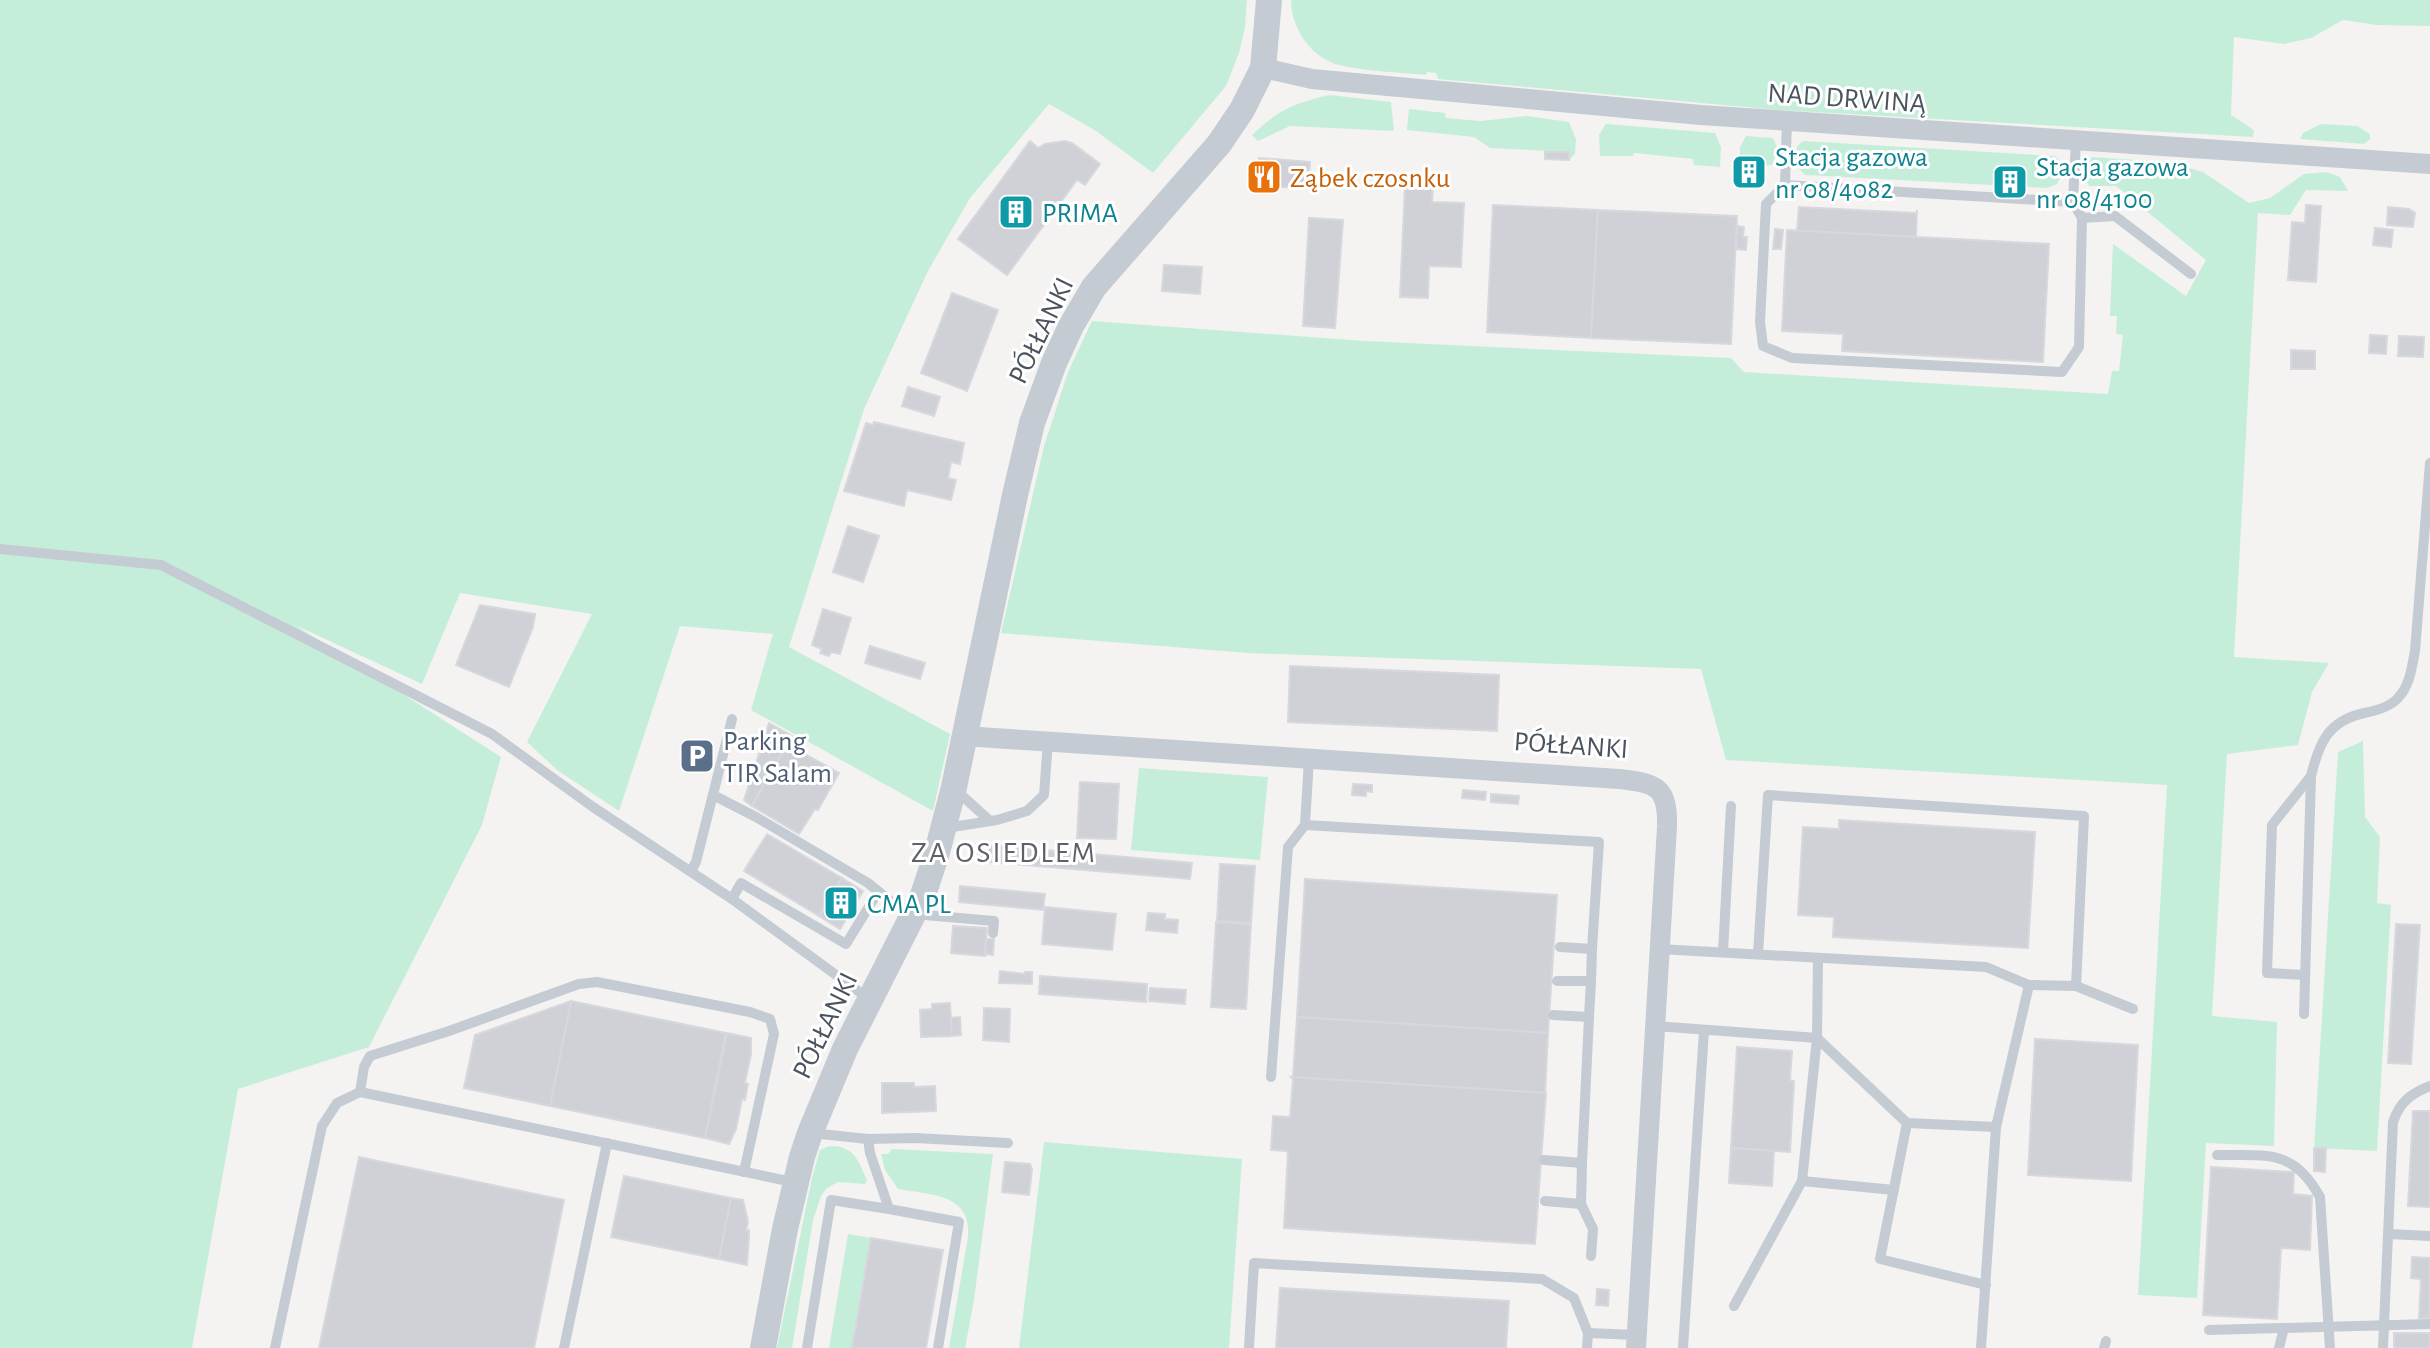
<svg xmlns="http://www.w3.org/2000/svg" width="2430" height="1348" viewBox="0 0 2430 1348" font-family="'Alegreya Sans',sans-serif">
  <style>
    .green { fill: #c5eeda }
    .building { fill: #d0d1d6; stroke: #d7d8dd; stroke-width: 2 }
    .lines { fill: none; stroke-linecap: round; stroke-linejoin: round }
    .service { stroke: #c4cbd3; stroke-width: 10 }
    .minor { stroke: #c4cbd3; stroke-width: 20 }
    .tertiary { stroke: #c4cbd3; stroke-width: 26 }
    .labels { text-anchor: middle; stroke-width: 6; stroke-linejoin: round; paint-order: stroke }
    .street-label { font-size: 28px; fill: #4b535f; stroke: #fff }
    .culture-label { font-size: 28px; fill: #0d838f; stroke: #fff; text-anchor: start }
    .food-label { font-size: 28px; fill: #c56008; stroke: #fff; text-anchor: start }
    .service-label { font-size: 28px; fill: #4e5e75; stroke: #fff; text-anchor: start }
    .neighbourhood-label { font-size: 30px; letter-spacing: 2px; fill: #5f6167; stroke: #fff }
  </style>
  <rect width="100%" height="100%" fill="#f4f3f2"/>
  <g class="green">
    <polygon points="0,0 1247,0 1245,27 1239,53 1226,86 1153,173 1096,131 1049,104 970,198 928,271 864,409 789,647 950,734 933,811 751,710 773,634 680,626 619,811 557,770 527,742 592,614 460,593 422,684 295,625 501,757 482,825 369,1047 238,1089 192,1348 0,1348"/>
    <path d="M1291 0H2430V26L2377 25 2343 20 2311 38 2284 44 2234 37 2231 115 2254 130 2253 137 1778 110 1438 79 1436 73 1427 72 1426 75C1398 72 1367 72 1339 65 1311 58 1291 28 1291 0Z"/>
    <path d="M1330 95 1391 102 1394 131 1290 126 1258 141 1252 135C1278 110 1294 103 1330 95Z"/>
    <polygon points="1409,109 1445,113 1446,118 1481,121 1527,116 1569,122 1576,139 1575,154 1569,160 1568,152 1490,148 1474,137 1407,130"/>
    <polygon points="1606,124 1715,133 1721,147 1720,167 1694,165 1693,159 1634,153 1633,156 1600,156 1599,135"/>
    <polygon points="2321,124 2357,126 2370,134 2370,139 2364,144 2300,139 2303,133"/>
    <polygon points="1746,136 1773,138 1778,150 1772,165 1766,165 1757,171 1757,165 1740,164 1740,147"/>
    <path d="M1803 141 2055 156C2065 164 2063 173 2057 184L2047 188 1805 175C1793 165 1790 151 1803 141Z"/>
    <path d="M2092 157 2136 160 2159 165 2161 160 2203 172 2249 203 2270 198 2304 174 2326 172 2340 177 2348 191 2306 190 2290 215 2258 213 2234 657 2329 663 2312 692 2298 745 2227 754 2212 1016 2277 1022 2274 1146 2206 1143 2197 1298 2138 1295 2167 785 1726 760 1701 669 1247 653 1001 633 1044 446 1068 372 1092 321 1365 341 1731 358 1744 372 2108 394 2112 371H2119L2123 335 2116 334 2117 316H2110L2113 244 2186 296 2206 260 2116 186H2089C2083 173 2085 168 2092 157Z"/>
    <polygon points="2363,741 2365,817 2380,837 2377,903 2391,905 2377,1151 2314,1148 2338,752"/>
    <polygon points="1139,768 1268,777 1260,860 1131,850"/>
    <polygon points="1044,1142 1242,1159 1229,1348 1019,1348"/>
    <path d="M829 1146C855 1146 857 1159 867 1180L865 1184 838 1182 827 1188 821 1196 813 1220 792 1348H777L812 1178 820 1150Z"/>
    <path d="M892 1149 993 1154 974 1300 965 1348H949L968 1237C972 1193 930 1195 898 1189L885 1170 881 1154H888Z"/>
    <polygon points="848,1234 871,1238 852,1348 829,1348"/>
  </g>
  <g class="building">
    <polygon points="1030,141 1038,148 1045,144 1065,141 1072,143 1100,164 1085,185 1077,180 1007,275 958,239"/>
    <polygon points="1545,152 1569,152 1569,160 1545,159"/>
    <polygon points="1259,158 1310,162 1308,189 1257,185"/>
    <polygon points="1405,185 1433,186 1432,202 1464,203 1461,267 1429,266 1428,298 1400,297"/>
    <polygon points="1493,205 1598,210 1591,338 1487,332"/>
    <polygon points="2306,205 2321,206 2316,282 2288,280 2292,222 2305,223"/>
    <polygon points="1799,207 1916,213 1917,210 1916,237 1797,231"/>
    <polygon points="2388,207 2409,209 2415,213 2413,227 2387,225"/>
    <polygon points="1598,210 1737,216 1731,344 1591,338"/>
    <polygon points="1309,218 1343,220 1335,328 1303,326"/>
    <polygon points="1737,226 1744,227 1743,237 1747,237 1746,250 1736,249"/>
    <polygon points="2375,228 2393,230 2391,247 2373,245"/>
    <polygon points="1775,229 1783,230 1781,249 1773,249"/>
    <polygon points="1787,230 2049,244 2043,362 1842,351 1843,334 1782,331"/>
    <polygon points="1164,265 1202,267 1200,294 1162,291"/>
    <polygon points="952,293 998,310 967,391 921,373"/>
    <polygon points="2370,335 2387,336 2386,354 2369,353"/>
    <polygon points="2399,336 2424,337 2423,357 2398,356"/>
    <polygon points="2291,350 2315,351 2315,369 2291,369"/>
    <polygon points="908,387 940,397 934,416 902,406"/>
    <polygon points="874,422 964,443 960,464 951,462 948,478 956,480 951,500 907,490 904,506 844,491 866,423 873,425"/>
    <polygon points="848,526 879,536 863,582 833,572"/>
    <polygon points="480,605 535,614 533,627 509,687 456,665"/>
    <polygon points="823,609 851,618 840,654 831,652 829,656 820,653 822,649 812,645"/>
    <polygon points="870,646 925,663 920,679 865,663"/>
    <polygon points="1290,666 1499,675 1497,731 1288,722"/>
    <polygon points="769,723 792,736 752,806 744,800"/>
    <polygon points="787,744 839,773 818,810 815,809 799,834 752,806"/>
    <polygon points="1080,782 1119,784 1116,839 1077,838"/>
    <polygon points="1353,784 1372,785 1372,792 1366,791 1366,796 1352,795"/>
    <polygon points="1463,790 1486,792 1485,800 1462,798"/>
    <polygon points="1491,794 1519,796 1518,804 1491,802"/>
    <polygon points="1839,820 2035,832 2028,948 1833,937 1834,917 1798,915 1803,827 1839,829"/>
    <polygon points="767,834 842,878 819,916 744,871"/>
    <polygon points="979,844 1192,863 1190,879 978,861"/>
    <polygon points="1220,864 1255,866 1251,923 1217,921"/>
    <polygon points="842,878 863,891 840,929 819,916"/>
    <polygon points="1305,879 1557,895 1548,1033 1297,1017"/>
    <polygon points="960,886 1045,894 1043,910 959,902"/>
    <polygon points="1045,907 1116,914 1112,950 1042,944"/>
    <polygon points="1148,913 1165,914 1165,919 1178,920 1177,933 1146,930"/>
    <polygon points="1216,922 1251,924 1246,1009 1211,1007"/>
    <polygon points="2396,924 2420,925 2411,1064 2388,1063"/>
    <polygon points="953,926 987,928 985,956 951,953"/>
    <polygon points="986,939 994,939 993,955 985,954"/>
    <polygon points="1000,971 1025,974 1025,972 1032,972 1032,984 999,983"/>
    <polygon points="1040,976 1147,984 1146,1002 1039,994"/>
    <polygon points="1150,988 1186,990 1185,1004 1149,1001"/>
    <polygon points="571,1001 726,1033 705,1138 550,1106"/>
    <polygon points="571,1001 550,1106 464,1088 475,1035"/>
    <polygon points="950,1003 952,1036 921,1037 920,1010 932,1009 932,1004"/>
    <polygon points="984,1008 1010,1009 1009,1042 983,1040"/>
    <polygon points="960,1017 961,1035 952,1036 951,1018"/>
    <polygon points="1297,1017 1548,1033 1545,1093 1293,1077"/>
    <polygon points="727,1033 751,1038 751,1054 745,1083 748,1084 745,1100 742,1099 736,1129 729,1144 705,1138"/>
    <polygon points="2035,1039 2138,1045 2131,1181 2028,1175"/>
    <polygon points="1737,1047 1792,1051 1790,1080 1794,1081 1790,1152 1731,1148"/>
    <polygon points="1291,1077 1546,1093 1535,1244 1284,1228 1288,1151 1271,1150 1273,1116 1290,1117 1293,1079"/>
    <polygon points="882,1083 914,1083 914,1087 935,1086 936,1111 882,1113"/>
    <polygon points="2413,1111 2430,1111 2430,1207 2408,1206"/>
    <polygon points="1731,1148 1774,1151 1772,1186 1729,1183"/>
    <polygon points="2314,1148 2326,1148 2325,1172 2314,1171"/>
    <polygon points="359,1157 564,1200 534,1348 319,1348"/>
    <polygon points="1005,1162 1030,1164 1032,1169 1029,1195 1002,1192"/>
    <polygon points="2211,1167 2294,1172 2293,1194 2312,1196 2310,1250 2281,1248 2277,1319 2203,1315"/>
    <polygon points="624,1176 731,1198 719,1259 611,1237"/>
    <polygon points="731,1198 743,1200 745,1208 748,1222 746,1230 749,1230 749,1237 747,1265 719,1259"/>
    <polygon points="871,1238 943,1250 926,1348 852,1348"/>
    <polygon points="2412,1257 2430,1258 2430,1318 2419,1318 2421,1279 2411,1278"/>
    <polygon points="1280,1288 1509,1301 1506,1348 1276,1348"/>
    <polygon points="1597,1289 1609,1290 1608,1306 1596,1305"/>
    <rect x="2394" y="1333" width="36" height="15"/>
  </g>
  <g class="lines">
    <g class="service">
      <polyline points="1787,121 1785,185 1766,204 1760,322 1763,346 1792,358 2062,372 2079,347 2082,218 2073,202 2076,140"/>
      <polyline points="1785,185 2073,202"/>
      <polyline points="2082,218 2115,216 2191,274"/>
      <polyline points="0,549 161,565 492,734 593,807 732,899 869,999"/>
      <polyline points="958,792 990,821"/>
      <polyline points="713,795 756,817 868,883 895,905 913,914 994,921 993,933"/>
      <polyline points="1305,825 1599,842 1592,949 1560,947"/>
      <polyline points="946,828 997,820 1027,811 1044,795 1048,741"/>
      <polyline points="691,871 696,862 732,719"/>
      <polyline points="732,899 741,883 846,944 878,892"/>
      <polyline points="1659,949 1986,967 2029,985 2076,986 2084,816 1768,795 1758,954"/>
      <polyline points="1723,952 1731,806"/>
      <polyline points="2305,975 2267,973 2272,825 2311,776"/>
      <polyline points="1557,981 1591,981 1592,949"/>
      <polyline points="2076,986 2133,1009"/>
      <path d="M2304 1014 2311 776C2319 743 2328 721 2364 713 2375 711 2390 707 2398 698 2410 686 2412 666 2415 651L2430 463"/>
      <polyline points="1553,1015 1589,1017 1591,981"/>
      <polyline points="1655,1026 1817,1038 1818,958"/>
      <polyline points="1271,1077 1288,847 1305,825 1309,759"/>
      <polyline points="360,1092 364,1067 370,1056 449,1031 579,984 597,982 750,1012 770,1019 774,1034 744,1172"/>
      <polyline points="1907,1123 1880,1259 1986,1285"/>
      <polyline points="811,1133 868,1139 915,1138 1008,1143"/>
      <polyline points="868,1139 870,1153 889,1209 959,1222 938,1348"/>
      <path d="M2217 1155C2267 1156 2293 1148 2320 1197L2330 1348"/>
      <polyline points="1544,1160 1582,1163 1589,1017"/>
      <polyline points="1802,1181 1817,1038 1907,1123 1996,1127 2029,985"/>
      <polyline points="1545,1201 1581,1204 1582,1163"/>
      <polyline points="1581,1204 1593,1229 1591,1256"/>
      <polyline points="2389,1234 2430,1236"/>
      <polyline points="1734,1306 1802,1181 1894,1190"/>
      <polyline points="2209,1330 2430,1324"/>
      <polyline points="275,1348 322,1126 337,1103 360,1092 793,1182"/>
      <polyline points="564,1348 607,1143"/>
      <polyline points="807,1348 831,1200 889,1209"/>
      <polyline points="1249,1348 1254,1263 1542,1279 1574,1298 1588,1333"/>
      <polyline points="1587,1348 1588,1333 1637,1335"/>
      <polyline points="1683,1348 1704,1031"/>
      <polyline points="1981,1348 1996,1127"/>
      <polyline points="2104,1348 2106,1341"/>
      <polyline points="2279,1348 2284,1328"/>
      <path d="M2383 1348 2393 1122C2400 1102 2410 1094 2430 1086"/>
    </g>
    <g class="minor">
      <polyline points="1263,68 1312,79 1701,115 2430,164"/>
      <path d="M963 736 1619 779C1656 783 1668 786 1667 827L1636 1348"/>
    </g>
    <polyline class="tertiary" points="763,1348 785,1229 802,1157 810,1133 845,1049 923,895 936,856 954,787 1015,495 1032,423 1054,363 1071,326 1094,287 1219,144 1242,110 1263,68 1269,0"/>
  </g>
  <defs>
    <symbol id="building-square" viewBox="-11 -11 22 22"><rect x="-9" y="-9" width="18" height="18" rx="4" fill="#0f9aa8" stroke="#fff"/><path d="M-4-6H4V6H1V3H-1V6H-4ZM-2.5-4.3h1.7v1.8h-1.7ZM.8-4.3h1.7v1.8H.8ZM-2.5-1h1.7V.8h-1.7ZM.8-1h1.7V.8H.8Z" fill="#fff"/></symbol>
    <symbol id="restaurant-square" viewBox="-11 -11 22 22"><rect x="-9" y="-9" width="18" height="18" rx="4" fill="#e8710a" stroke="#fff"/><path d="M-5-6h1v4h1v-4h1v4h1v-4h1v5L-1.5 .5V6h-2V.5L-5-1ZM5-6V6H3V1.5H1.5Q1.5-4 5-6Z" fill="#fff"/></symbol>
    <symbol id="parking-square" viewBox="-11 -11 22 22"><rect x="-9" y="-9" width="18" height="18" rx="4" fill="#5c6f8a" stroke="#fff"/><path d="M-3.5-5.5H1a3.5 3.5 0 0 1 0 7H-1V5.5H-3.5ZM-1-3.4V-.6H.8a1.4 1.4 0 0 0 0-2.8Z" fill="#fff"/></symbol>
  </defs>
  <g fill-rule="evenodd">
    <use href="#building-square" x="1729" y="152" width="40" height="40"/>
    <use href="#restaurant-square" x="1244" y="157" width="40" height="40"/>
    <use href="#building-square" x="1990" y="162" width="40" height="40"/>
    <use href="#building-square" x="996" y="192" width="40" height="40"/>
    <use href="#parking-square" x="677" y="736" width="40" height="40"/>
    <use href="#building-square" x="821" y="883" width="40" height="40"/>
  </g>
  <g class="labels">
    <g class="street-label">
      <text transform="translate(1847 97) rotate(4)" y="10">NAD DRWINĄ</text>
      <text transform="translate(1040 330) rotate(-64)" y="10">PÓŁŁANKI</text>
      <text transform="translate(1571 744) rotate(4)" y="10">PÓŁŁANKI</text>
      <text transform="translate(824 1025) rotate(-64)" y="10">PÓŁŁANKI</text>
    </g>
    <g class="culture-label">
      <text x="1775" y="166">Stacja gazowa<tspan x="1775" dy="32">nr 08/4082</tspan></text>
      <text x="2036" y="176">Stacja gazowa<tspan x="2036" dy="32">nr 08/4100</tspan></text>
      <text x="1042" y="222">PRIMA</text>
      <text x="867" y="913">CMA PL</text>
    </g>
    <g class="food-label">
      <text x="1290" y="187">Ząbek czosnku</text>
    </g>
    <g class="service-label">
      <text x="723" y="750">Parking<tspan x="723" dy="32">TIR Salam</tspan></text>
    </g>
    <g class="neighbourhood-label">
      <text x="1004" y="862">ZA OSIEDLEM</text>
    </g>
  </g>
</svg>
